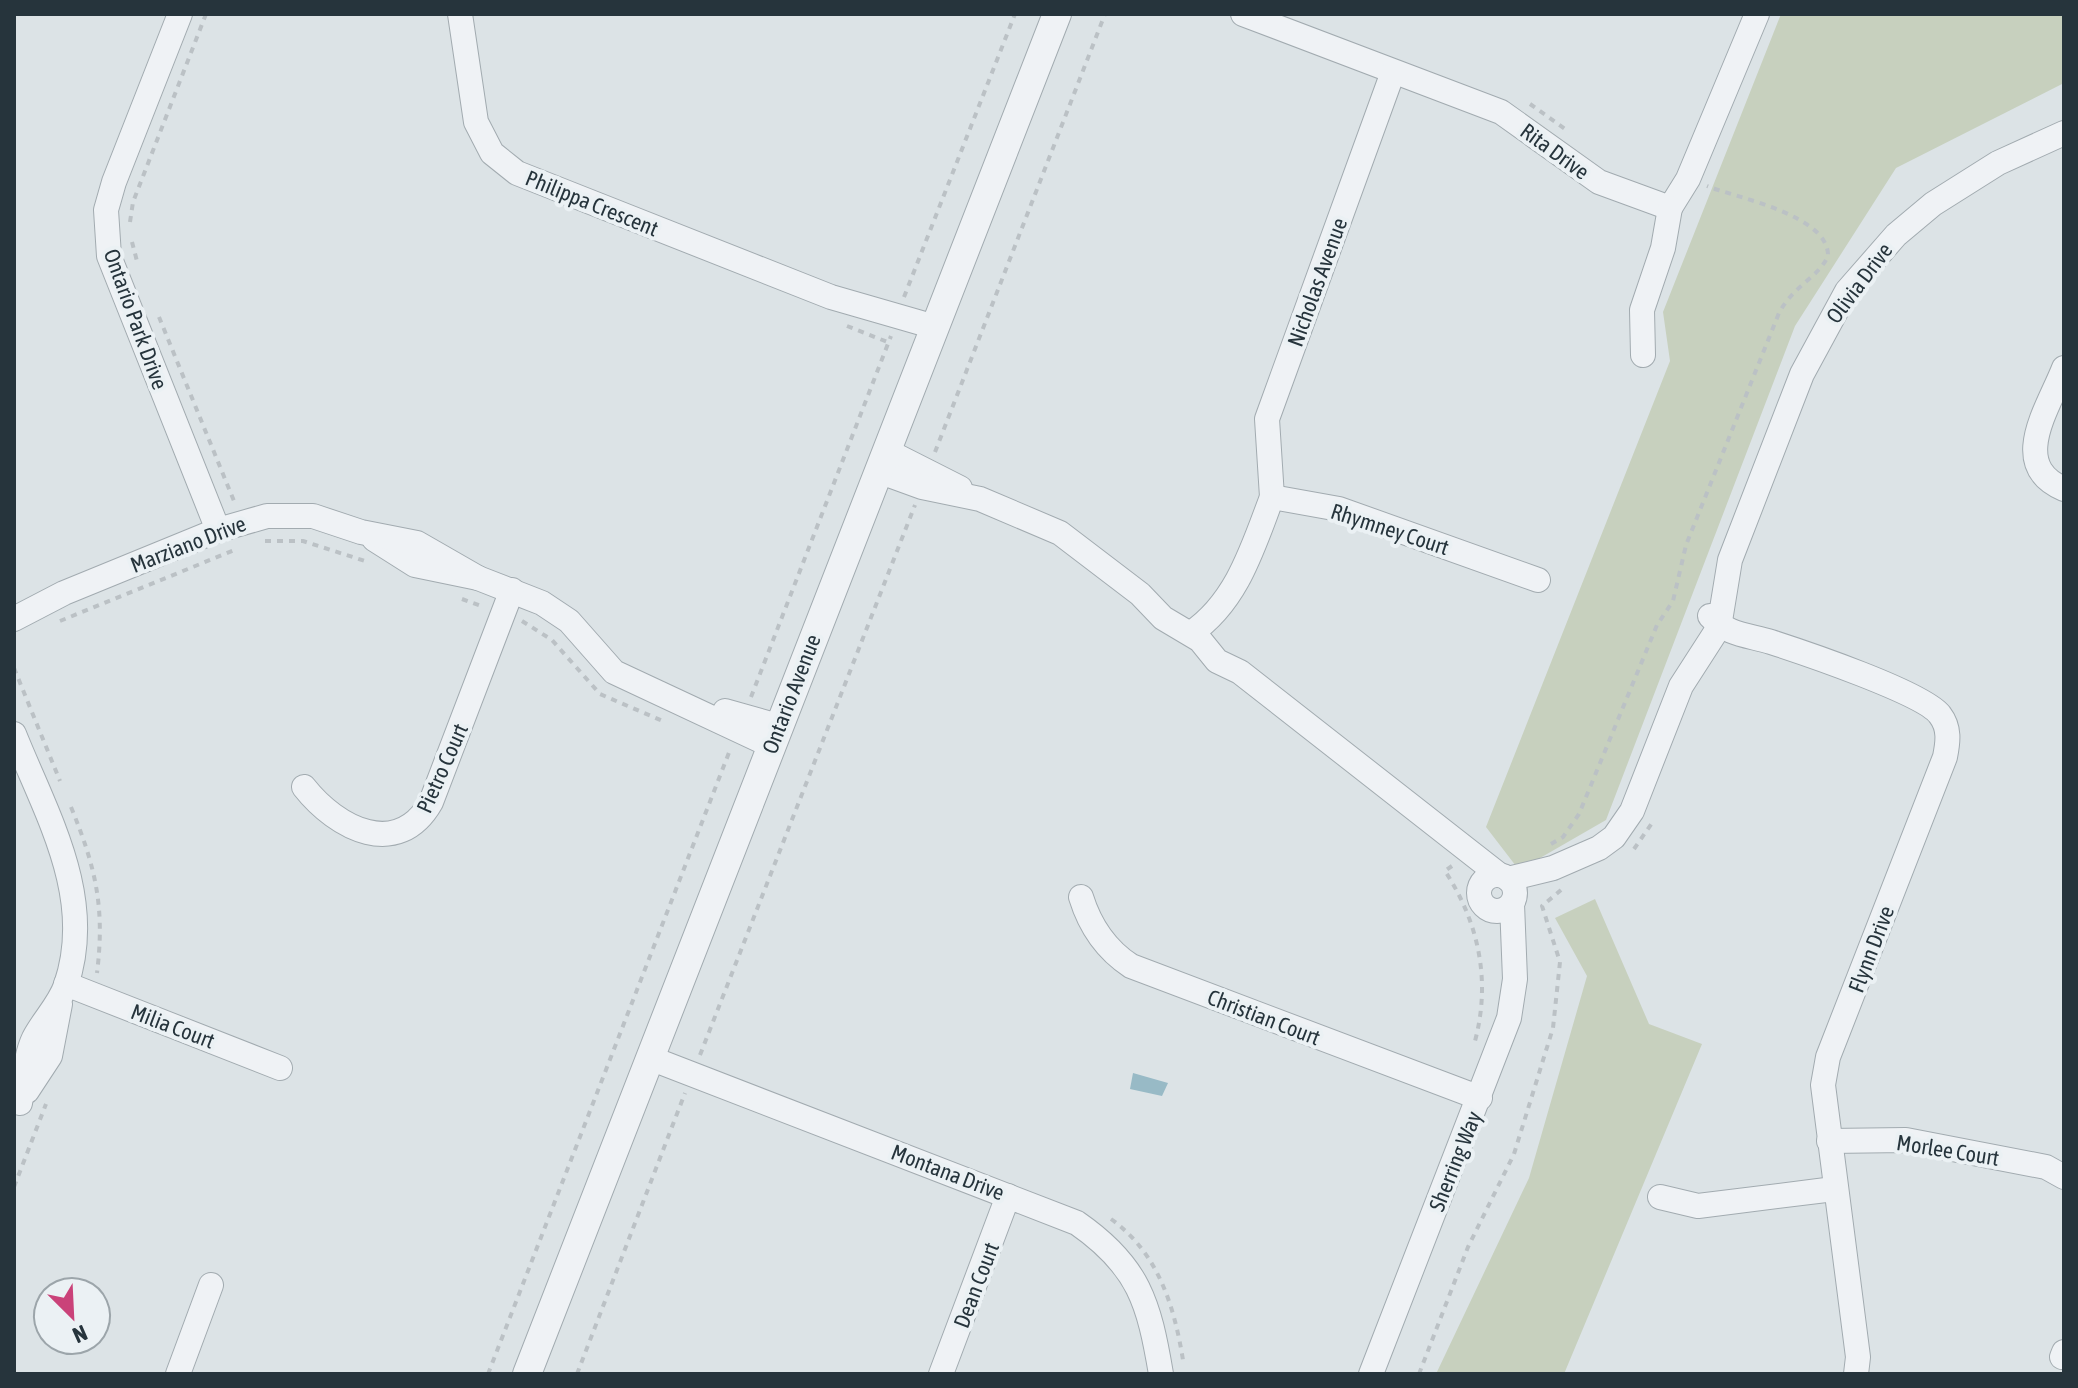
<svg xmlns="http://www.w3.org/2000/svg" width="2078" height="1388" viewBox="0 0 2078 1388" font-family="'Asap Condensed',sans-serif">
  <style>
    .green { fill: #c7d0be }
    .water { fill: #98bac6 }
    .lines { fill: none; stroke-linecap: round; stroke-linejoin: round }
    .minor-casing { stroke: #a2abb0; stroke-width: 26 }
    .tertiary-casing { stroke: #a2abb0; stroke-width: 30 }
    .path { stroke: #bbc1c5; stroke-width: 4; stroke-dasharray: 6 6; stroke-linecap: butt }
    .minor { stroke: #eff2f5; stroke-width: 24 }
    .tertiary { stroke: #eff2f5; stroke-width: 28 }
    .labels { text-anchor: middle; stroke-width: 8; stroke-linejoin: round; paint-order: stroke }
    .street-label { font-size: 22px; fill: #26343c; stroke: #ebf1f4 }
  </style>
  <rect width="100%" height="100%" fill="#dce3e6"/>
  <g class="green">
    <polygon points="1781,14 2064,14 2064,83 1896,168 1795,326 1606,820 1519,870 1486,827 1670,361 1663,312"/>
    <polygon points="1595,899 1649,1024 1702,1044 1564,1374 1436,1374 1529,1178 1587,976 1555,918"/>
  </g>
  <polygon class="water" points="1133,1073 1168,1083 1162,1096 1130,1089"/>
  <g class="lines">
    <defs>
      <g id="minor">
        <polyline points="180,14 114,182 106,210 109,256 218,530"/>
        <polyline points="460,14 476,122 492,153 517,173 831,297 935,327"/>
        <polyline points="1243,14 1501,112 1599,182 1670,208 1688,179 1757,14"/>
        <polyline points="1643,355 1642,310 1663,248 1670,208"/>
        <path d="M2064 368C2048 409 2008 465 2064 489"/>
        <polyline points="887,451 960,488"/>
        <polyline points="878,471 922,487 980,499 1060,533 1140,594 1163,618 1200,640 1217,661 1240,672 1498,874"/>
        <polyline points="1272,497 1267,419 1393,72"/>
        <polyline points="374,539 415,565 478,578 542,603 569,621 614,672 770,745"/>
        <path d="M1710 616C1727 635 1748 635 1771 642 1802 652 1924 693 1940 715 1950 728 1948 742 1945 757L1828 1057 1823 1085 1858 1357 1856 1374"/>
        <polyline points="14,619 64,593 218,530 267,516 313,516 361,532 417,543 478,578"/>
        <path d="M1191 633C1237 602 1253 547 1272 497L1339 509 1538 580"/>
        <polyline points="725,711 778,726"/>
        <path d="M14 734C46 814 96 897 66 985 59 1005 44 1019 34 1038 25 1057 24 1082 20 1103"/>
        <path d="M304 787C337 829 398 860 431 802L512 590"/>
        <circle cx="1497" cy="893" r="18"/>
        <polyline points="1508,879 1553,868 1599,848 1614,837 1632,811 1681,686 1719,627 1730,560 1802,374 1847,291 1896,235 1933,204 1998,163 2064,133"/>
        <path d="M1081 897C1090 926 1105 949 1131 966L1480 1098"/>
        <polyline points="66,984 280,1068"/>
        <path d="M650 1058 1077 1223C1139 1266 1149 1303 1161 1374"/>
        <polyline points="27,1091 50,1056 60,1004"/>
        <polyline points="1829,1141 1906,1140 2046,1167 2064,1177"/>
        <polyline points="1660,1197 1698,1206 1834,1189"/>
        <polyline points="2062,1357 2064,1352"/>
        <polyline points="178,1374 211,1285"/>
        <polyline points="941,1374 1008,1196"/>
        <polyline points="1371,1374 1509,1018 1515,979 1512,904"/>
      </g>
      <polyline id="tertiary" points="527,1374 1057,14"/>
    </defs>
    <use href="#minor" class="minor-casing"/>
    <use href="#tertiary" class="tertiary-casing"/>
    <g class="path">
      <polyline points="1530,104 1565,129"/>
      <polyline points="130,222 133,202 206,14"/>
      <polyline points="132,242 138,265"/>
      <polyline points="904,297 1015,14"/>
      <polyline points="159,317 236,506"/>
      <polyline points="847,326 890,343"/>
      <polyline points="935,452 1105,14"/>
      <polyline points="265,541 303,541 365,561"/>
      <polyline points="462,599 484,607"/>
      <polyline points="60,621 237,549"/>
      <polyline points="522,621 552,640 600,694 665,722"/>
      <polyline points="14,668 60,781"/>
      <polyline points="751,697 891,336"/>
      <path d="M71 807C96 868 105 908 97 973"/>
      <path d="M1551 844 1563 837 1579 814 1657 625 1673 601 1686 545 1779 313C1794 285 1818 278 1828 256 1829 215 1737 198 1707 186"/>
      <polyline points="1634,849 1652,823"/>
      <path d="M1452 866 1445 871C1479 923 1491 981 1475 1041"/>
      <polyline points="700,1055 915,505"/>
      <polyline points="14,1187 46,1104"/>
      <path d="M1111 1219C1158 1253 1174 1305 1183 1360"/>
      <polyline points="488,1374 730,750"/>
      <polyline points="577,1374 685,1093"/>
      <polyline points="1419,1374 1468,1247 1514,1154 1553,1028 1560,962 1542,906 1561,890"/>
    </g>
    <use href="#minor" class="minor"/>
    <use href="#tertiary" class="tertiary"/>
  </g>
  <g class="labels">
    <g class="street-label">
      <text transform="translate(1555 151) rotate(36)" y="8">Rita Drive</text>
      <text transform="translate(592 203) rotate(22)" y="8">Philippa Crescent</text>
      <text transform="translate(1317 282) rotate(-70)" y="8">Nicholas Avenue</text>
      <text transform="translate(1859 283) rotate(-53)" y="8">Olivia Drive</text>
      <text transform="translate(136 319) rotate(70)" y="8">Ontario Park Drive</text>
      <text transform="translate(1390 529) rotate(18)" y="8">Rhymney Court</text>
      <text transform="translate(188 544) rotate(-21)" y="8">Marziano Drive</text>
      <text transform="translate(791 694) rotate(-69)" y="8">Ontario Avenue</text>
      <text transform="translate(442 768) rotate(-66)" y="8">Pietro Court</text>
      <text transform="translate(1871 949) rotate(-69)" y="8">Flynn Drive</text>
      <text transform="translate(1264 1017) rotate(21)" y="8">Christian Court</text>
      <text transform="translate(173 1026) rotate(21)" y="8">Milia Court</text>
      <text transform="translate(1948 1150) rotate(9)" y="8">Morlee Court</text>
      <text transform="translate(1455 1161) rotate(-68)" y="8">Sherring Way</text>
      <text transform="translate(948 1172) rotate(21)" y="8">Montana Drive</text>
      <text transform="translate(976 1285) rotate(-69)" y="8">Dean Court</text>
    </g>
  </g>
  <rect width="2078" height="1388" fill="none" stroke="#26343c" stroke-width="32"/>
  <g transform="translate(72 1316) rotate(156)"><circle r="38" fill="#ebf1f4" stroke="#9ca5aa" stroke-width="2"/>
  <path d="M0-6L14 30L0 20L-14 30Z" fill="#ca4279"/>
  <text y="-12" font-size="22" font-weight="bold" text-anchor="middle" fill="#26343c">N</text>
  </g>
</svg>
